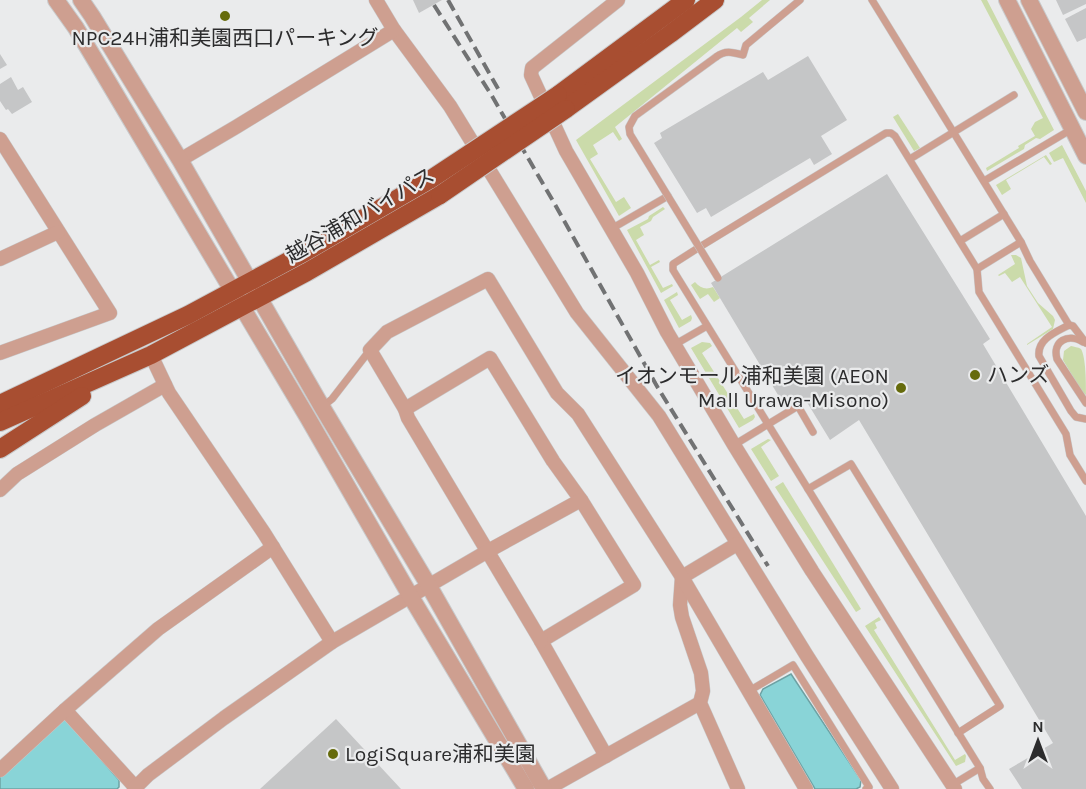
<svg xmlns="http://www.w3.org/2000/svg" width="1086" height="789" viewBox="0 0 1086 789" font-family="Karla,'Noto Sans JP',sans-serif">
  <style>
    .green { fill: #cbdbaa }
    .water { fill: #89d4d7; stroke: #6da2a4; stroke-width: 1.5 }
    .building { fill: #c5c6c7 }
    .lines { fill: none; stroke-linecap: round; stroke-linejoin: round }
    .service-casing { stroke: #c8c9ca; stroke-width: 8 }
    .minor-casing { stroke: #c8c9ca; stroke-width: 15 }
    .tertiary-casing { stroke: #c8c9ca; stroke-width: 18 }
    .trunk-casing { stroke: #c8c9ca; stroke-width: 20 }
    .service { stroke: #ce9f90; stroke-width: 7 }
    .minor { stroke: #ce9f90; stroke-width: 14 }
    .tertiary { stroke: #ce9f90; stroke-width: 16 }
    .trunk { stroke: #a84e31; stroke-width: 18 }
    .rail { stroke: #717273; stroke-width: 4; stroke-dasharray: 12 6; stroke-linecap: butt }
    .service-bridge-casing { stroke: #c8c9ca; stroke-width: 8; stroke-linecap: butt }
    .trunk-bridge-casing { stroke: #c8c9ca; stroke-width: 20; stroke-linecap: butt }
    .service-bridge { stroke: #ce9f90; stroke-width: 7 }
    .trunk-bridge { stroke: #a84e31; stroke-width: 18 }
    .poi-dot { fill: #666b0c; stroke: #eaebec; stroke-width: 2 }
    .labels { text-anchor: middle; stroke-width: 4.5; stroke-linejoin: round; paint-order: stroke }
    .poi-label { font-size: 21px; fill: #2c2c2d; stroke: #eaebec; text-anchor: start }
    .street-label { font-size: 21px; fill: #2c2c2d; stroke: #eaebec }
  </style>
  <rect width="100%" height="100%" fill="#eaebec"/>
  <g class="green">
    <polygon points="762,0 770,0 749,18 753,22 741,32 737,28 615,127 622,139 619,141 613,132 593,145 598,154 590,159 616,202 624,197 631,208 619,216 576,140 741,17"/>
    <polygon points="981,0 987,0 1054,130 1040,139 1036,138 1025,145 1024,149 987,171 986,168 1019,148 1018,146 1035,136 1031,129 1035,122 1043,118"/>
    <polygon points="898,114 920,148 914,151 893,117"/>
    <polygon points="1062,145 1086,191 1086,203 1063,158 1054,162 1049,153"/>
    <polygon points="1046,155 1052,164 1050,165 1044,157 1006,180 1011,189 1002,195 996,185"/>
    <polygon points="663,207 665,209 653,217 651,221 640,227 644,235 636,240 650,265 659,260 660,262 651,267 663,288 672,284 673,286 661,293 627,230 648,219 649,216"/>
    <polygon points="1011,255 1016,255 1021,258 1027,286 1038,303 1053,316 1055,320 1053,329 1027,345 1027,344 1052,327 1020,277 1012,282 1005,273 999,276 998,275 1015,264"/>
    <path d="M695 282C700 288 706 290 713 287L720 298 714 302 708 294 700 299 691 285Z"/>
    <polygon points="677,292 678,295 670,300 682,320 691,315 692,318 691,321 679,328 664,300"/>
    <polygon points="702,342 710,343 712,346 702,353 744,419 754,414 755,417 753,420 739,428 691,348"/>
    <path d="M1071 346C1074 347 1078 347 1081 349 1086 358 1086 383 1086 395L1082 392 1063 360 1064 351Z"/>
    <polygon points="768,439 771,440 761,447 779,476 771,481 751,449"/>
    <polygon points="783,482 861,609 856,612 775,487"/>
    <polygon points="879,617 881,620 875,623 877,628 874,630 955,760 965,754 966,756 965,762 956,766 865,626"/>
  </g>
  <g class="water">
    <polygon points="791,674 861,780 860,787 856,789 815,789 760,695 763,689"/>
    <polygon points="60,719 66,719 119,780 119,787 117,789 0,789 0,774"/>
  </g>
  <g class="building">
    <polygon points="413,0 442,0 419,13"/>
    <polygon points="1056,0 1086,0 1086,4 1063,15"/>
    <polygon points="1086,8 1086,38 1077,42 1065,19"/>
    <polygon points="0,54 7,65 0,69"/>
    <polygon points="808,56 847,120 821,136 832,154 814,165 810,158 711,217 706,208 697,213 654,143 662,138 660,133 763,72 768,80"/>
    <polygon points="11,77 18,90 23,87 32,102 12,114 8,109 6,110 0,101 0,84"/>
    <polygon points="887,174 990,339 983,344 1086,516 1086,789 1022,789 1009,769 1053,743 859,420 830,440 805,399 787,410 711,283"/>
    <polygon points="336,719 401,789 260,789"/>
  </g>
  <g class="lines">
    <defs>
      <g id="service">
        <polyline points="872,0 1021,242 1030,261 1069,325"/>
        <path d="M716 57C725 50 732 52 743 55L746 45 800 0"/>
        <polyline points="910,159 1014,95"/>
        <polyline points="984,181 1072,129"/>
        <polyline points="611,229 668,196"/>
        <polyline points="960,241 1004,214"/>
        <polyline points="977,269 979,292 1066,434 1070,455 1086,481"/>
        <path d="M1083 342C1068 333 1052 341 1057 359L1086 403"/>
        <path d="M1086 343 1073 326 1069 325C1056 332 1037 339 1039 356L1071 411 1076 417 1086 419"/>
        <polyline points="674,345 707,326"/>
        <polyline points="322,407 332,399 370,350"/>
        <polyline points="734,445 798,406 813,432"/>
        <polyline points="808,489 851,464 1000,706 958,733"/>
        <polyline points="749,691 793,665 869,787 866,789"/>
        <polyline points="952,785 980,768"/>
        <polyline points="990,789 983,779 980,768 673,270 673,264 698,248 886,133 891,133 895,136 977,269 1021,242"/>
      </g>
      <g id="minor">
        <polyline points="618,0 532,68 531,75 566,151 637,273 667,332 734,445 812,571 955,789"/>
        <polyline points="394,30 450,106 577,313 659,416 807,656 892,789"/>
        <polyline points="0,139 110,313 0,353"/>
        <polyline points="180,160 236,127 394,30 376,0"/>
        <polyline points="0,259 58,232"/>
        <polyline points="151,355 169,393 264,533 332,642"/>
        <polyline points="405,409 490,358 553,461 581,500 634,585 541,641 606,756"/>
        <polyline points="0,490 17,474 95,425 165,385"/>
        <polyline points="737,544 682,577 680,605 682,617 701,673 703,691 700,703 738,789"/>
        <polyline points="541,641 408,418 405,409 370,350 387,332 488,279 557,393 578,414 682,577 806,789"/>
        <polyline points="65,710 137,789"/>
        <polyline points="0,770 65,710 158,629 273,547"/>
        <polyline points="134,789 148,775 224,718 332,642 488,551 581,500"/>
        <polyline points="547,789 700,703"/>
      </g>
      <g id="tertiary">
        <polyline points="56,0 76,28 103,73 308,418 411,597 526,789"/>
        <polyline points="81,0 92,16 180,160 322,407 429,586 544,789"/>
        <polyline points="1007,0 1086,156"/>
        <polyline points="1029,0 1086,112"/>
      </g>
      <g id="trunk">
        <polyline points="558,95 686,0"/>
        <polyline points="566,109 670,34 715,0"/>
        <polyline points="0,404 188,315 305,252 431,179"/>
        <polyline points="0,422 151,355 307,272 440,195"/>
        <polyline points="0,449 82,396"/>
      </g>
    </defs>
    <use href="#service" class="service-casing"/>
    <use href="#minor" class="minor-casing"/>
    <use href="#tertiary" class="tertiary-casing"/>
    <use href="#trunk" class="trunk-casing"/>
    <use href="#service" class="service"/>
    <use href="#minor" class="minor"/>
    <use href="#tertiary" class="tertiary"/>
    <use href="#trunk" class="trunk"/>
    <g class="rail">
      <polyline points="448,0 501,94"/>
      <polyline points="434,5 492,96 553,201 658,388 768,566"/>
    </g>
    <defs>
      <polyline id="service-bridge" points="716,57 635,116 629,127 630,134 718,278"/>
      <g id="trunk-bridge">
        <polyline points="431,179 558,95"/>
        <polyline points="440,195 566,109"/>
      </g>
    </defs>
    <use href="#service-bridge" class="service-bridge-casing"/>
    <use href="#trunk-bridge" class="trunk-bridge-casing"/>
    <use href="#service-bridge" class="service-bridge"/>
    <use href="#trunk-bridge" class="trunk-bridge"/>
  </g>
  <g class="poi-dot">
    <circle cx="225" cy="16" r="6"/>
    <circle cx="975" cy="375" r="6"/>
    <circle cx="901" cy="388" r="6"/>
    <circle cx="333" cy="754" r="6"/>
  </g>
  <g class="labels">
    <g class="poi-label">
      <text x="225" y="45" text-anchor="middle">NPC24H浦和美園西口パーキング</text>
      <text x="987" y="382">ハンズ</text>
      <text x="889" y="383" text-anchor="end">イオンモール浦和美園 (AEON<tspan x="889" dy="24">Mall Urawa-Misono)</tspan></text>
      <text x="345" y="761">LogiSquare浦和美園</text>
    </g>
    <g class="street-label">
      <text transform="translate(360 215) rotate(-30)" y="7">越谷浦和バイパス</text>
    </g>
  </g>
  <g transform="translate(1038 741)" stroke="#eaebec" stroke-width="4.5" paint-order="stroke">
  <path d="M0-4.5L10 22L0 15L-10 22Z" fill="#2c2c2d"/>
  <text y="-9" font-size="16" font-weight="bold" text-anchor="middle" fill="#2c2c2d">N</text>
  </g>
</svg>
